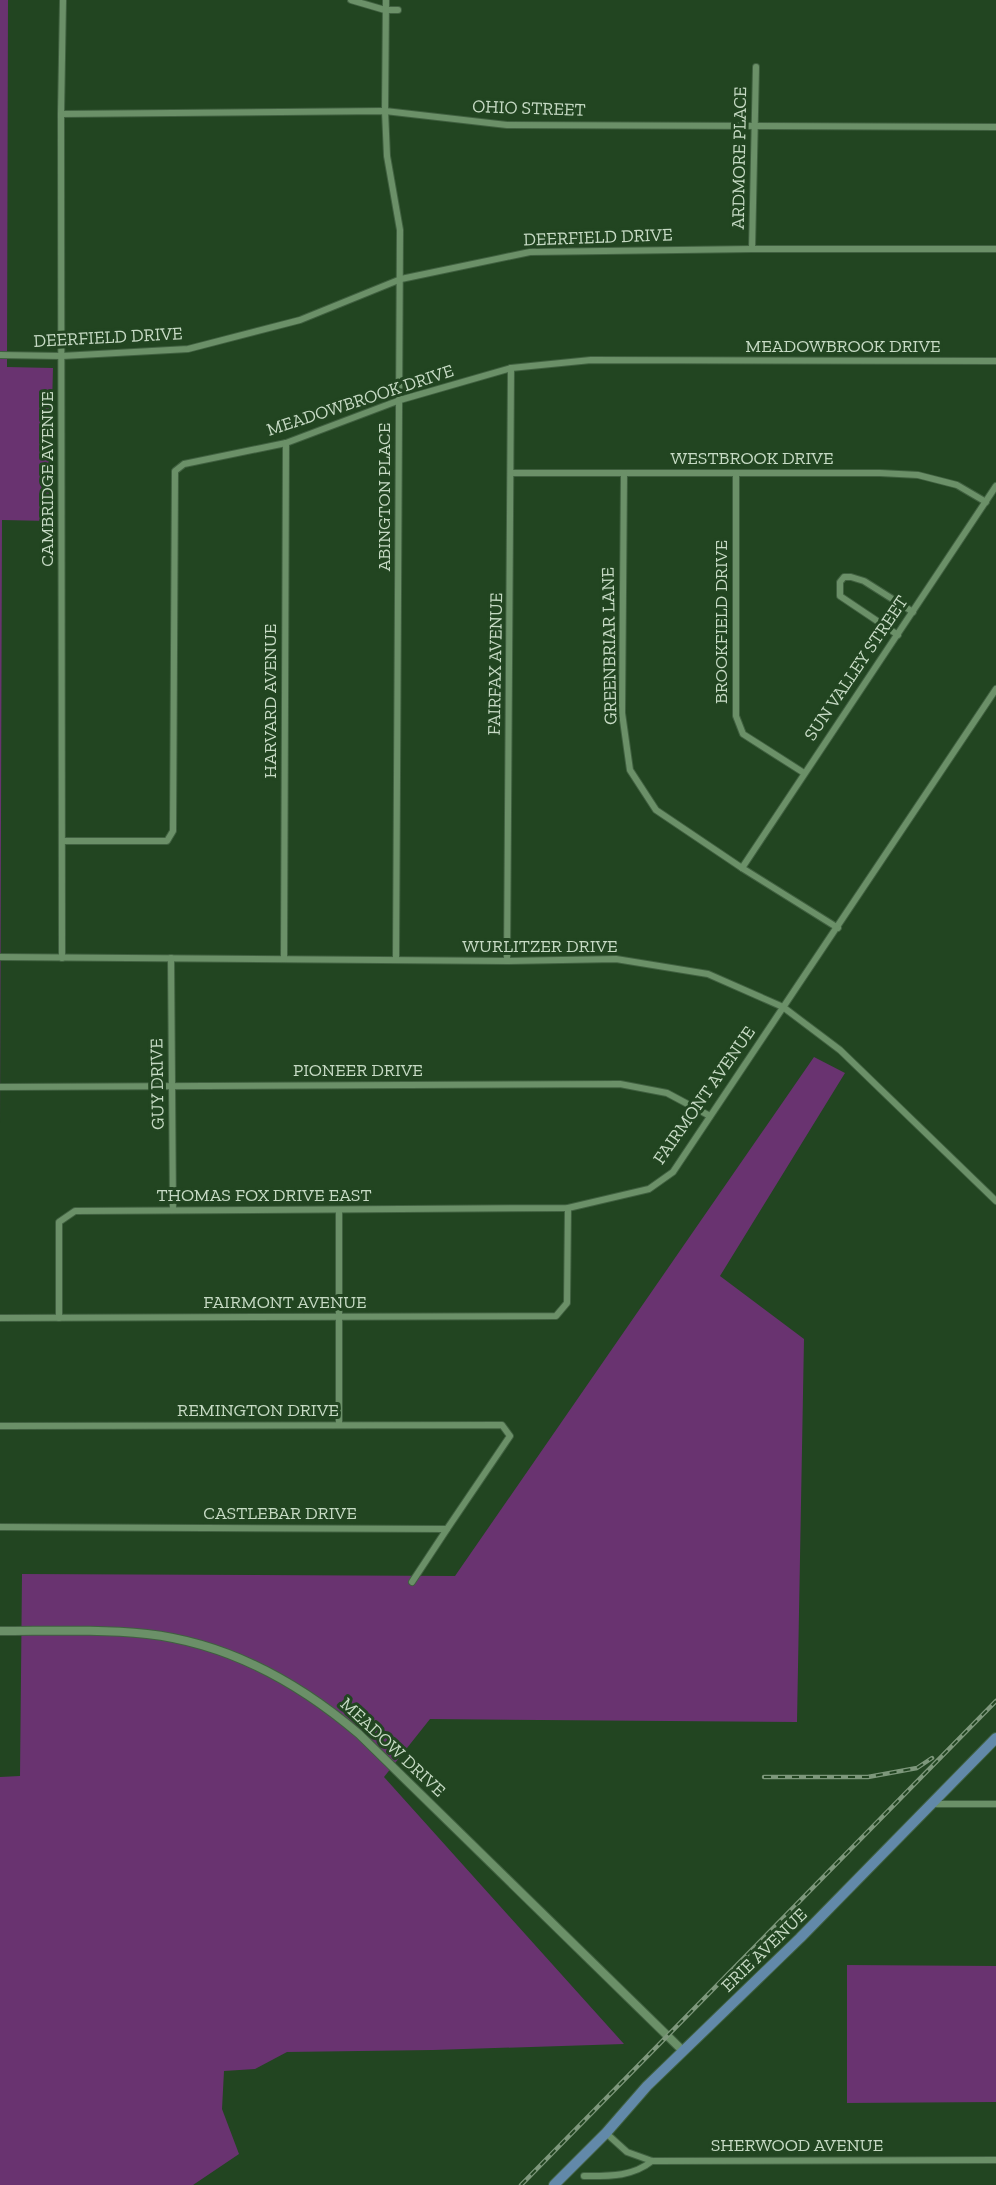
<svg xmlns="http://www.w3.org/2000/svg" width="996" height="2185" viewBox="0 0 996 2185" font-family="'Zilla Slab',serif">
  <style>
    .green { fill: #693370 }
    .lines { fill: none; stroke-linecap: round; stroke-linejoin: round }
    .minor-casing { stroke: #406040; stroke-width: 8 }
    .tertiary-casing { stroke: #406040; stroke-width: 10 }
    .primary-casing { stroke: #406040; stroke-width: 12 }
    .minor { stroke: #6b9068; stroke-width: 6 }
    .tertiary { stroke: #6b9068; stroke-width: 8 }
    .primary { stroke: #6289a9; stroke-width: 10 }
    .rail-casing { stroke: #7d977b; stroke-width: 4.5 }
    .rail { stroke: #224521; stroke-width: 2; stroke-dasharray: 7; stroke-linecap: butt }
    .labels { text-anchor: middle; stroke-width: 6; stroke-linejoin: round; paint-order: stroke }
    .street-label { font-size: 18px; fill: #c6dac4; stroke: #224521 }
  </style>
  <rect width="100%" height="100%" fill="#224521"/>
  <g class="green">
    <polygon points="0,0 8,0 7,367 53,368 49,521 2,520 0,1127"/>
    <polygon points="814,1057 845,1073 720,1276 804,1339 797,1722 430,1719 384,1777 624,2044 433,2050 287,2052 255,2069 224,2071 222,2109 239,2154 193,2185 0,2185 0,1777 20,1776 22,1574 455,1576"/>
    <polygon points="847,1965 996,1966 996,2102 847,2103"/>
  </g>
  <g class="lines">
    <defs>
      <g id="minor">
        <polyline points="351,0 385,10 398,10"/>
        <polyline points="386,0 385,111 387,156 400,230 396,960"/>
        <polyline points="61,114 385,111 507,125 996,127"/>
        <polyline points="752,249 756,67"/>
        <polyline points="0,355 62,356 188,349 300,320 401,279 530,252 752,249 996,249"/>
        <polyline points="512,473 880,473 918,475 957,485 986,502"/>
        <polyline points="624,473 622,713 630,770 656,810 742,868 838,928"/>
        <polyline points="736,473 736,716 743,734 804,773"/>
        <polyline points="898,635 840,596 840,582 844,577 851,577 864,581 913,612"/>
        <polyline points="62,841 167,841 173,831 175,471 184,464 286,443 400,400 511,368 591,360 996,361"/>
        <polyline points="742,868 996,486"/>
        <polyline points="0,957 507,961 616,959 708,974 783,1007 840,1050 996,1201"/>
        <polyline points="62,958 61,114 63,0"/>
        <polyline points="171,958 173,1210"/>
        <polyline points="284,959 286,443"/>
        <polyline points="507,961 511,368"/>
        <polyline points="0,1087 620,1084 667,1093 710,1116"/>
        <polyline points="339,1210 339,1425"/>
        <polyline points="0,1318 556,1316 567,1303 568,1208"/>
        <polyline points="59,1318 59,1222 75,1211 568,1208 649,1189 673,1172 996,689"/>
        <polyline points="0,1426 502,1425 510,1436 447,1529 0,1527"/>
        <polyline points="412,1582 447,1529"/>
        <polyline points="932,1804 996,1804"/>
        <polyline points="606,2133 627,2152 652,2161 996,2160"/>
        <path d="M584 2176C609 2176 632 2177 652 2161"/>
      </g>
      <path id="tertiary" d="M0 1631C49 1631 98 1629 147 1634 227 1643 298 1682 359 1734L683 2051"/>
      <polyline id="primary" points="554,2185 606,2133 647,2086 800,1938 996,1738"/>
    </defs>
    <use href="#minor" class="minor-casing"/>
    <use href="#tertiary" class="tertiary-casing"/>
    <use href="#primary" class="primary-casing"/>
    <use href="#minor" class="minor"/>
    <use href="#tertiary" class="tertiary"/>
    <use href="#primary" class="primary"/>
    <defs>
      <g id="rail">
        <polyline points="764,1777 868,1777 917,1768 932,1758"/>
        <polyline points="521,2185 996,1701"/>
      </g>
    </defs>
    <use href="#rail" class="rail-casing"/>
    <use href="#rail" class="rail"/>
  </g>
  <g class="labels">
    <g class="street-label">
      <text transform="translate(529 108) rotate(2)" y="6">OHIO STREET</text>
      <text transform="translate(739 158) rotate(-89)" y="6">ARDMORE PLACE</text>
      <text transform="translate(598 237) rotate(-2)" y="6">DEERFIELD DRIVE</text>
      <text transform="translate(108 337) rotate(-3)" y="6">DEERFIELD DRIVE</text>
      <text x="843" y="352">MEADOWBROOK DRIVE</text>
      <text transform="translate(360 400) rotate(-18)" y="6">MEADOWBROOK DRIVE</text>
      <text x="752" y="464">WESTBROOK DRIVE</text>
      <text transform="translate(47 479) rotate(-90)" y="6">CAMBRIDGE AVENUE</text>
      <text transform="translate(384 497) rotate(-90)" y="6">ABINGTON PLACE</text>
      <text transform="translate(721 622) rotate(-90)" y="6">BROOKFIELD DRIVE</text>
      <text transform="translate(609 646) rotate(-91)" y="6">GREENBRIAR LANE</text>
      <text transform="translate(495 664) rotate(-89)" y="6">FAIRFAX AVENUE</text>
      <text transform="translate(856 668) rotate(-56)" y="6">SUN VALLEY STREET</text>
      <text transform="translate(270 701) rotate(-90)" y="6">HARVARD AVENUE</text>
      <text x="540" y="952">WURLITZER DRIVE</text>
      <text x="358" y="1076">PIONEER DRIVE</text>
      <text transform="translate(157 1084) rotate(-91)" y="6">GUY DRIVE</text>
      <text transform="translate(704 1095) rotate(-55)" y="6">FAIRMONT AVENUE</text>
      <text x="264" y="1201">THOMAS FOX DRIVE EAST</text>
      <text x="285" y="1308">FAIRMONT AVENUE</text>
      <text x="258" y="1416">REMINGTON DRIVE</text>
      <text x="280" y="1519">CASTLEBAR DRIVE</text>
      <text transform="translate(393 1747) rotate(43)" y="6">MEADOW DRIVE</text>
      <text transform="translate(764 1950) rotate(-44)" y="6">ERIE AVENUE</text>
      <text x="797" y="2151">SHERWOOD AVENUE</text>
    </g>
  </g>
</svg>
